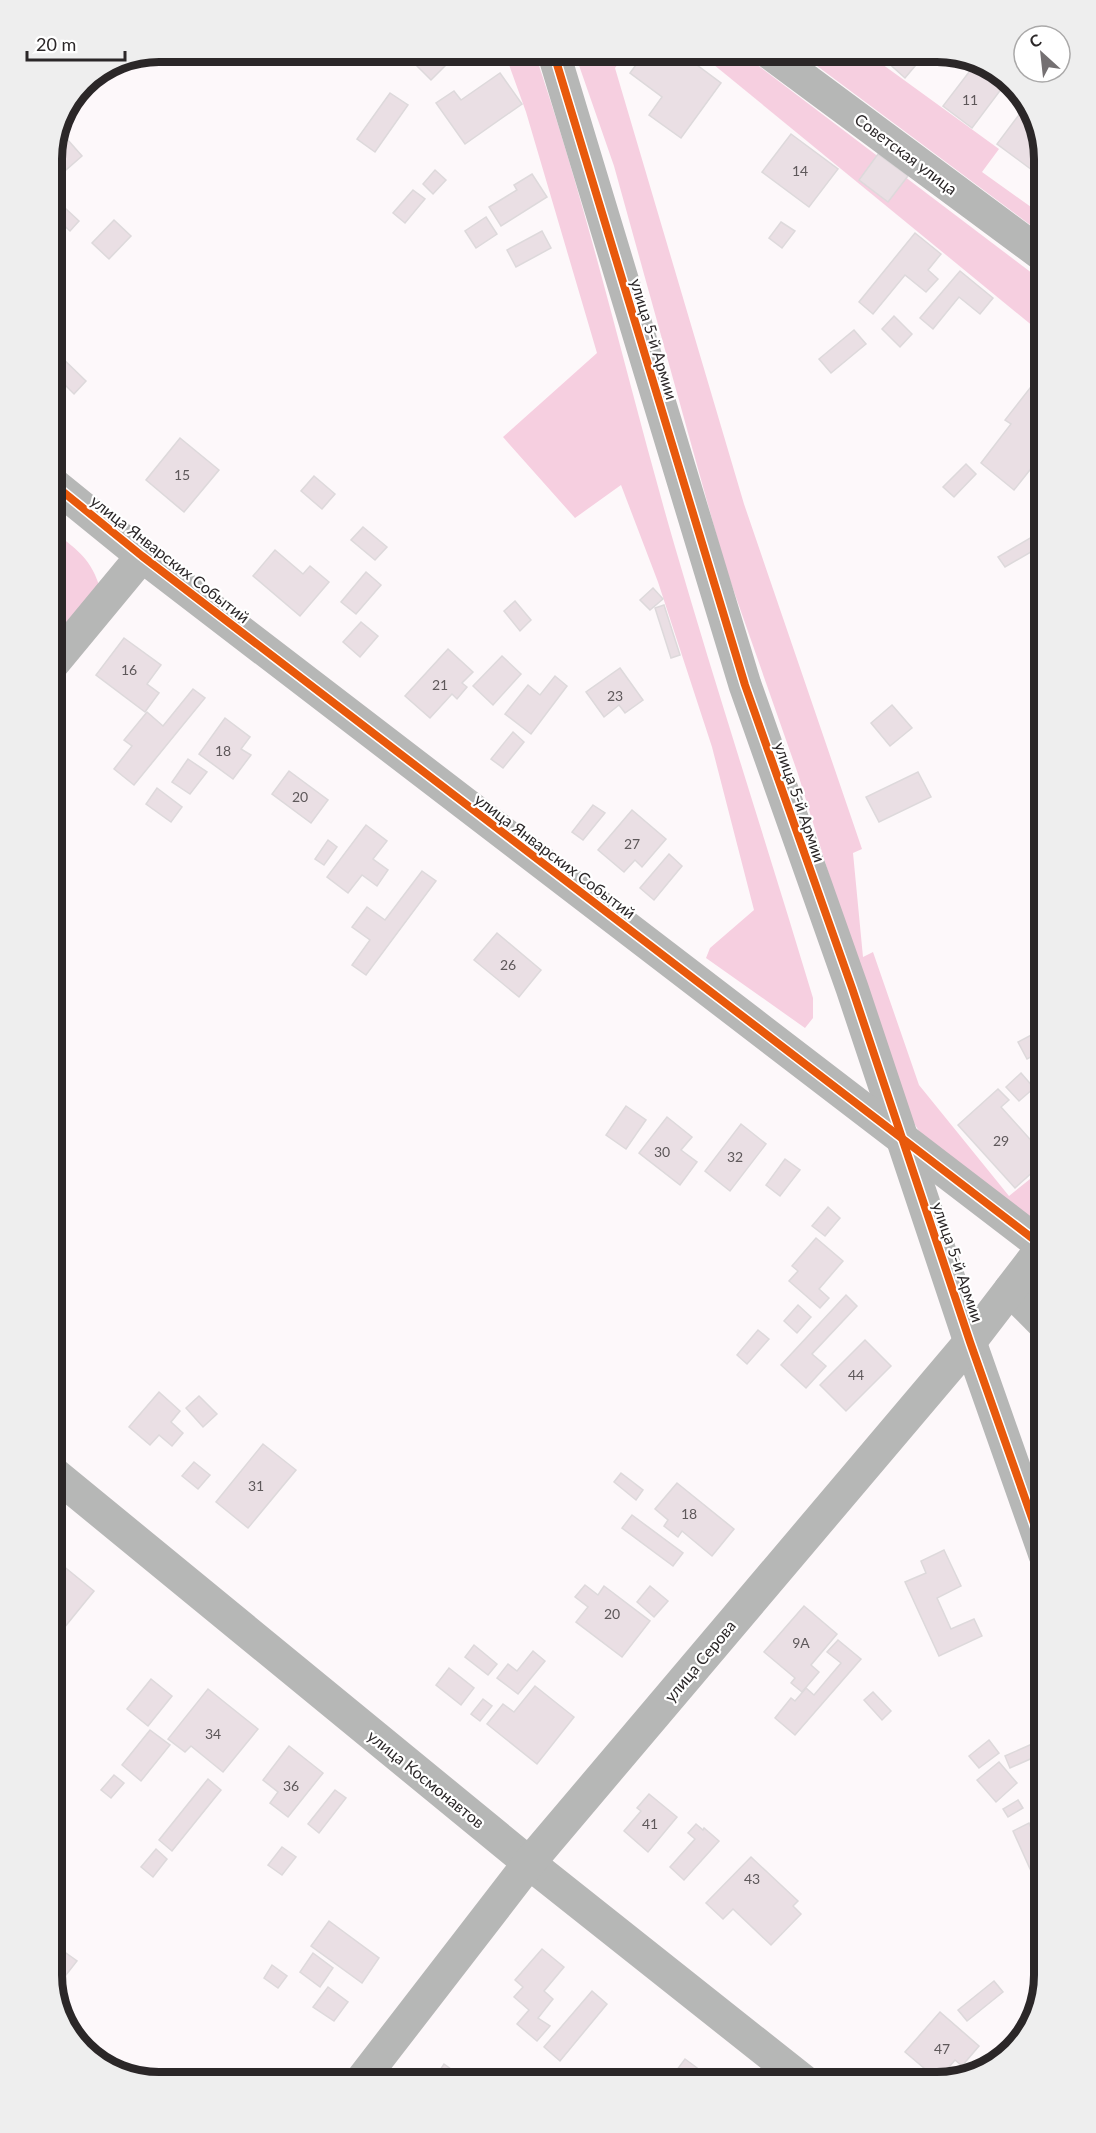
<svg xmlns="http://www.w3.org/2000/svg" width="1096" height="2133" viewBox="0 0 1096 2133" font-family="Lato,sans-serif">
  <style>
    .green { fill: #f6cfe0 }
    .building { fill: #eadfe4; stroke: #ddd9db; stroke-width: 1.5 }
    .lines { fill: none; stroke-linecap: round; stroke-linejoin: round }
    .minor { stroke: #b6b7b6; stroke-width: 33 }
    .cycleway-casing { stroke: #fff; stroke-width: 11 }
    .cycleway { stroke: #e8590c; stroke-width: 8 }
    .labels { text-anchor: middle; stroke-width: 4.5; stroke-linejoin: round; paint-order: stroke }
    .number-label { font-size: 14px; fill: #5e585a }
    .street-label { font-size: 16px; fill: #2b2728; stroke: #fff }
    .rim { fill: none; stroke: #2b2728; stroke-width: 8 }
  </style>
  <rect width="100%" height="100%" fill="#fdf8fa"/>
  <g class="green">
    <path d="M504 51H534C590 214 627 382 675 547 719 698 768 848 813 998V1018L805 1028 706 958 710 948 754 910 712 747 658 582 621 485 575 518 503 437 597 353 526 112Z"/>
    <polygon points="574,51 628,51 615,68 744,504 862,849 853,853 863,957 873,952 919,1085 1009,1196 1045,1167 1045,1216 1029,1227 934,1155 907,1112 858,969 798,774 725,566 614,166"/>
    <polygon points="697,51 739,51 1045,283 1045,336"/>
    <polygon points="797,51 864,51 999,149 982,172 1045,217 1045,236"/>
    <path d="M51 530C74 547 90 557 99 585L51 656V617L65 600 51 589Z"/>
  </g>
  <g class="building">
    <polygon points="422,51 460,51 431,80 412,61"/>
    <polygon points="472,51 492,51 482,61"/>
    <polygon points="646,51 678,51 721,83 681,138 649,115 662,97 630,73"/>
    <polygon points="875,51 924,51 926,53 905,78"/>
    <polygon points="976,63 1003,73 1019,94 1005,84 972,128 943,106"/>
    <polygon points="500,73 522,104 465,144 436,103 454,91 461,100"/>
    <polygon points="390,93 408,105 375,152 357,139"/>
    <polygon points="1024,108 1037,118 1044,154 1032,170 997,144"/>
    <polygon points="791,134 838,169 809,207 762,172"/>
    <polygon points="67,139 82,156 51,183 51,152"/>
    <polygon points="878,154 908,176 888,202 859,180"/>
    <polygon points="435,170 446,180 433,194 423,184"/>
    <polygon points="532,174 547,197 501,226 489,207 517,190 514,185"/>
    <polygon points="413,190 425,199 405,223 393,213"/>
    <polygon points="65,208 79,221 70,231 56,218"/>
    <polygon points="486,217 497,234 476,248 465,231"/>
    <polygon points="114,220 131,236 109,259 92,243"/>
    <polygon points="781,222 795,231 782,248 769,238"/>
    <polygon points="542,231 551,248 516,267 507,250"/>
    <polygon points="915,233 941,254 928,270 938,279 926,292 905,275 873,314 859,302"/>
    <polygon points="960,271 993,298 980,314 959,297 933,329 920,318"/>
    <polygon points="894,316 912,334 900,347 882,329"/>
    <polygon points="854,330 866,344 831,373 819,359"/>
    <polygon points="56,352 86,381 74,394 51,371 51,358"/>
    <polygon points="1045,369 1045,460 1041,456 1014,490 981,463 1011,424 1005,420"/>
    <polygon points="180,438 219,470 184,512 146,480"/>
    <polygon points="966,464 976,474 954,497 943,487"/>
    <polygon points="314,476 335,494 322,509 301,491"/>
    <polygon points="363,527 387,547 375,560 351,540"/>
    <polygon points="1037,534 1043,545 1005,567 998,557"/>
    <polygon points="275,550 303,574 310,566 329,582 300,616 253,576"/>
    <polygon points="366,572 381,585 356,614 341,602"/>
    <polygon points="653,588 663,599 650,610 640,600"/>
    <polygon points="515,601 531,620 520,631 504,611"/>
    <polygon points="664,605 680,655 671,658 655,608"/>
    <polygon points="361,622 378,636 360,657 343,642"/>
    <polygon points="124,638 161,665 147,684 159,693 145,712 96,675"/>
    <polygon points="448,649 473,672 462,683 467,687 457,699 452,694 430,718 405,696"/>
    <polygon points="502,656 521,674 493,705 473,686"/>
    <polygon points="620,668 643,700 625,713 619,705 604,717 586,692"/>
    <polygon points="555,676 567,686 531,734 505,714 528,685 540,695"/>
    <polygon points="193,689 205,698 134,785 114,769 132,746 124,740 147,712 163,726"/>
    <polygon points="892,705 912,728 890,746 871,723"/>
    <polygon points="225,718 250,737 241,749 251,755 233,779 199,754"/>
    <polygon points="513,732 524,742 503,768 491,759"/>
    <polygon points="188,759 207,772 190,794 172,782"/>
    <polygon points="289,771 328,800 311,823 272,794"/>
    <polygon points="918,772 931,797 879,822 866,797"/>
    <polygon points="157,788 182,807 171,822 146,804"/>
    <polygon points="593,805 605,813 583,840 572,832"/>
    <polygon points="632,810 666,839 642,867 635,860 624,872 598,850"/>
    <polygon points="366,825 387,841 373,859 388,870 377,886 362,875 348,893 327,877"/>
    <polygon points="328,840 337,847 324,865 315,859"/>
    <polygon points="669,854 682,866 654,900 640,888"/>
    <polygon points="422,871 436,881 366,975 352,965 370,940 352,927 367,907 385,920"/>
    <polygon points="497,933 541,970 519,997 474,960"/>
    <polygon points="1035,1033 1044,1050 1027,1059 1018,1042"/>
    <polygon points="1021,1073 1034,1088 1019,1101 1006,1087"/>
    <polygon points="998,1089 1009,1100 1001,1107 1045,1156 1045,1161 1015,1188 958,1125"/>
    <polygon points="626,1106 646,1120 626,1149 606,1135"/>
    <polygon points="667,1117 692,1137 681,1150 697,1162 680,1185 639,1153"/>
    <polygon points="741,1124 766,1144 730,1191 705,1171"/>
    <polygon points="785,1159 800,1170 780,1196 766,1185"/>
    <polygon points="828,1207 840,1218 825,1236 812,1226"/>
    <polygon points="816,1238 843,1261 819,1289 829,1298 820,1308 789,1281 798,1271 792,1266"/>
    <polygon points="51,1270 63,1281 51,1295"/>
    <polygon points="846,1295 857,1306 812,1354 826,1366 806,1388 781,1365"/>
    <polygon points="798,1305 811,1317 797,1333 784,1321"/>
    <polygon points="758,1330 769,1339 747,1364 737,1355"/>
    <polygon points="865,1340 891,1366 846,1411 820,1385"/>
    <polygon points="159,1392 180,1411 171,1422 183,1433 172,1446 159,1435 150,1445 129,1427"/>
    <polygon points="199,1396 217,1414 203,1427 186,1408"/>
    <polygon points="263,1444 296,1470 248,1528 216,1502"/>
    <polygon points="194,1462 210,1475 198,1489 182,1476"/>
    <polygon points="621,1473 643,1490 636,1500 614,1482"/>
    <polygon points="677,1483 734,1529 712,1556 682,1531 678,1537 664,1526 668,1520 655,1509"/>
    <polygon points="632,1515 683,1553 673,1566 622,1528"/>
    <polygon points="944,1550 961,1586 937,1598 951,1629 974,1619 982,1636 939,1656 905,1582 926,1573 921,1561"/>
    <polygon points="51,1556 94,1591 51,1644"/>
    <polygon points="585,1585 598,1595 604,1586 650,1621 622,1657 576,1622 588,1607 575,1597"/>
    <polygon points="650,1586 668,1601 654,1617 637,1602"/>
    <polygon points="804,1606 837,1634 811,1665 819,1672 802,1692 791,1683 795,1678 764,1652"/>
    <polygon points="838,1640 861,1659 795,1735 775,1718 791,1698 795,1701 806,1688 814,1695 841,1663 827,1652"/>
    <polygon points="474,1645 497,1664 488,1675 465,1657"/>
    <polygon points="533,1651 545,1661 518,1694 497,1678 508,1664 517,1671"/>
    <polygon points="449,1668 474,1688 461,1705 436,1685"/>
    <polygon points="151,1679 172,1696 148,1726 127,1709"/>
    <polygon points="535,1686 574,1717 537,1764 487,1724 503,1704 514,1712"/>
    <polygon points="208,1689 258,1729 223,1772 191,1746 185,1752 168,1739"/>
    <polygon points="873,1692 891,1711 882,1720 864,1700"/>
    <polygon points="483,1699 492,1706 480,1721 471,1714"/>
    <polygon points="150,1730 170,1745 141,1781 122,1765"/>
    <polygon points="989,1740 999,1753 979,1768 969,1756"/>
    <polygon points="1032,1744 1037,1756 1010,1768 1005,1756"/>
    <polygon points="289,1746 323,1773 288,1817 270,1803 278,1792 263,1780"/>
    <polygon points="999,1762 1017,1783 996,1802 977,1780"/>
    <polygon points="114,1775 124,1783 111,1798 101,1790"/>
    <polygon points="208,1779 221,1790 172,1851 159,1840"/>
    <polygon points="335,1790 346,1798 319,1833 308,1824"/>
    <polygon points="649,1794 677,1817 648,1852 624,1831 641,1811 637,1808"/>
    <polygon points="1018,1800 1023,1808 1008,1817 1003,1809"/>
    <polygon points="1045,1822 1045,1865 1031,1871 1013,1831 1029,1823 1031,1828"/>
    <polygon points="696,1824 703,1830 704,1828 719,1841 684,1880 670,1867 695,1839 688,1833"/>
    <polygon points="282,1847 296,1857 282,1875 268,1865"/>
    <polygon points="156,1849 167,1859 153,1877 141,1867"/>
    <polygon points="751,1857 798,1901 793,1906 801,1914 771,1945 733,1909 723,1919 706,1903"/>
    <polygon points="329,1921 379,1958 362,1983 311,1946"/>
    <polygon points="542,1949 564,1967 544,1991 553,1999 538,2018 550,2026 537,2041 517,2024 529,2010 514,1997 523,1987 515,1980"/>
    <polygon points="66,1953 77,1961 66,1975 55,1966"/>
    <polygon points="313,1953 333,1968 320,1987 300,1972"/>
    <polygon points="272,1965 287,1976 278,1988 264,1978"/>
    <polygon points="994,1981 1003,1992 967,2021 958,2010"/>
    <polygon points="328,1987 348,2002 334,2021 313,2007"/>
    <polygon points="592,1991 607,2004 560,2061 544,2047"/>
    <polygon points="940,2012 979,2046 962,2066 955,2060 938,2080 905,2052"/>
    <polygon points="685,2059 716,2082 668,2082"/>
    <polygon points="444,2064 469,2082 432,2082"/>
  </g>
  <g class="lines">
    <g class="minor">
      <polyline points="553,51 745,685 852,988 970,1342 1045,1555"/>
      <polyline points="767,51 1045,257"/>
      <polyline points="51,482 142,556 1045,1248"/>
      <polyline points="51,666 142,556"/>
      <polyline points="1010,1290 1045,1325"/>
      <polyline points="51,1471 529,1863 805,2082"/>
      <polyline points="360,2082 529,1863 970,1342 1045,1244"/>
    </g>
    <defs>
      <g id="cycleway">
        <polyline points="553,51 745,685 852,988 970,1342 1045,1555"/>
        <polyline points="51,482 142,556 1045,1248"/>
      </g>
    </defs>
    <use href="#cycleway" class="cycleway-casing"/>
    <use href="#cycleway" class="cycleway"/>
  </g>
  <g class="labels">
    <g class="number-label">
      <text x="970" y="105">11</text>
      <text x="800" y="176">14</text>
      <text x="182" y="480">15</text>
      <text x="129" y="675">16</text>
      <text x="440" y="690">21</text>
      <text x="615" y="701">23</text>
      <text x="223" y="756">18</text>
      <text x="300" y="802">20</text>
      <text x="632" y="849">27</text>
      <text x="508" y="970">26</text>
      <text x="1001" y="1146">29</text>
      <text x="662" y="1157">30</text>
      <text x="735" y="1162">32</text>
      <text x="856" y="1380">44</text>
      <text x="256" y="1491">31</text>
      <text x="689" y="1519">18</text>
      <text x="612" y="1619">20</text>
      <text x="801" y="1648">9А</text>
      <text x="213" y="1739">34</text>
      <text x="291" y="1791">36</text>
      <text x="650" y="1829">41</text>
      <text x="752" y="1884">43</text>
      <text x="942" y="2054">47</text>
    </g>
    <g class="street-label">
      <text transform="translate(906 154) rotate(37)" y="6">Советская улица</text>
      <text transform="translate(654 339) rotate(73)" y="6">улица 5-й Армии</text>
      <text transform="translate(170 559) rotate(38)" y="6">улица Январских Событий</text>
      <text transform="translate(800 802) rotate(71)" y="6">улица 5-й Армии</text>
      <text transform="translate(555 856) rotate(37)" y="6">улица Январских Событий</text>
      <text transform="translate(958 1262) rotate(71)" y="6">улица 5-й Армии</text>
      <text transform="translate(700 1661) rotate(-50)" y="6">улица Серова</text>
      <text transform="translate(426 1779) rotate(39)" y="6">улица Космонавтов</text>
    </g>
  </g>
  <path d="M0 0H1096V2133H0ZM159 62H937A97 97 0 0 1 1034 159V1975A97 97 0 0 1 937 2072H159A97 97 0 0 1 62 1975V159A97 97 0 0 1 159 62Z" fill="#eee" fill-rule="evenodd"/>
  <path class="rim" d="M159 62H937A97 97 0 0 1 1034 159V1975A97 97 0 0 1 937 2072H159A97 97 0 0 1 62 1975V159A97 97 0 0 1 159 62Z"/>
  <g transform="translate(1042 54) rotate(333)"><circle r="28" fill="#ffffff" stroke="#aaa9a9" stroke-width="1.5"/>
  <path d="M0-4.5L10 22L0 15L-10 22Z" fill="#747072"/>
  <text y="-9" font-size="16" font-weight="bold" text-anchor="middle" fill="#2b2728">С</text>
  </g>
  <path d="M27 51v9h98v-9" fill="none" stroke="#2b2728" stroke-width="3"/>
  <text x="36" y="51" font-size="18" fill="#2b2728" stroke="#ffffff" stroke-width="4.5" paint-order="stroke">20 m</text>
</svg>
